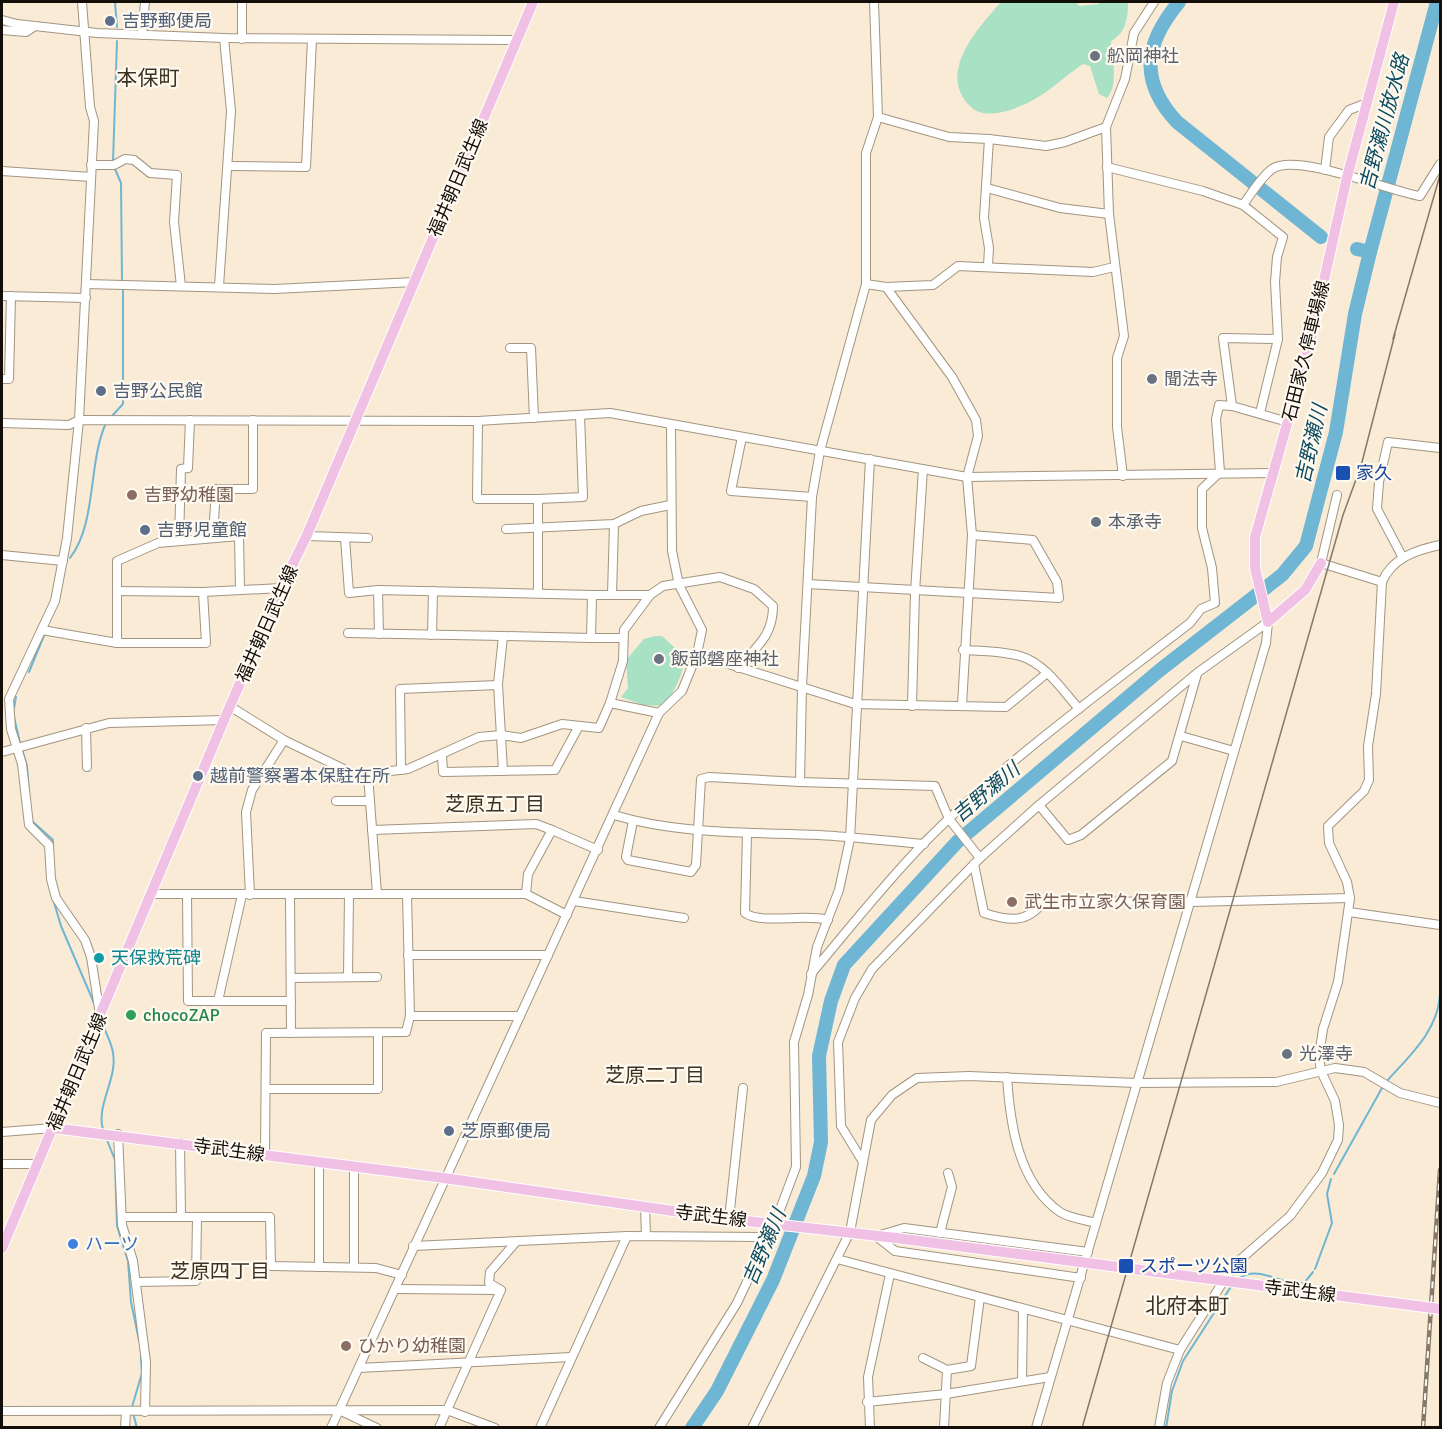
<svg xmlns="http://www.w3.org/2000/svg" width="1442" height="1429" viewBox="0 0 1442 1429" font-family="Signika,'Noto Sans JP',sans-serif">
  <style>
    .green { fill: #a9e1c4 }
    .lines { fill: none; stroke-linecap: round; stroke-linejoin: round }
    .stream { stroke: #6eb6d3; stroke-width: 2 }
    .river { stroke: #6eb6d3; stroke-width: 14 }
    .minor-casing { stroke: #a29581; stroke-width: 10 }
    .major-casing { stroke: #fff; stroke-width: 12 }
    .minor { stroke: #fff; stroke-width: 8 }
    .major { stroke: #f1c1e5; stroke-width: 10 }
    .tram { stroke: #82796b; stroke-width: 1.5 }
    .rail-casing { stroke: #82796b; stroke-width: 4.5 }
    .rail { stroke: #fffaf1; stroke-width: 2; stroke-dasharray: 7; stroke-linecap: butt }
    .major-bridge-casing { stroke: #fff; stroke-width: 12; stroke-linecap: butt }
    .major-bridge { stroke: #f1c1e5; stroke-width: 10 }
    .service-dot { fill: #5c6f8a; stroke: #fffaf1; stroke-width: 2 }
    .worship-dot { fill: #6b7280; stroke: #fffaf1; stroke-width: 2 }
    .transit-dot { fill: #1a4fb4; stroke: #fffaf1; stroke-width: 2 }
    .education-dot { fill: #8d6e63; stroke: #fffaf1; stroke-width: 2 }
    .culture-dot { fill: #0f9aa8; stroke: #fffaf1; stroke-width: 2 }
    .leisure-dot { fill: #2e9e5b; stroke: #fffaf1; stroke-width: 2 }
    .shop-dot { fill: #3f7fe0; stroke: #fffaf1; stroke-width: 2 }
    .labels { text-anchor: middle; stroke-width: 4.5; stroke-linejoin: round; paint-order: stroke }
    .service-label { font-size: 18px; fill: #4e5e75; stroke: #fffaf1; text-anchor: start }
    .worship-label { font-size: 18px; fill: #5b616d; stroke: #fffaf1; text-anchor: start }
    .street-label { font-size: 18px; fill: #130e07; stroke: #fffaf1 }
    .transit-label { font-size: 18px; fill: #164399; stroke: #fffaf1; text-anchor: start }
    .education-label { font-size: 18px; fill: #785e54; stroke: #fffaf1; text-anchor: start }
    .culture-label { font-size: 18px; fill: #0d838f; stroke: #fffaf1; text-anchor: start }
    .leisure-label { font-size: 18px; fill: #27864d; stroke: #fffaf1; text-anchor: start }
    .shop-label { font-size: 18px; fill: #366cbe; stroke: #fffaf1; text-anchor: start }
    .water-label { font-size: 20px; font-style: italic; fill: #0d4c60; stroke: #fffaf1 }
    .neighbourhood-label { font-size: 20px; fill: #3c3220; stroke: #fffaf1 }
    .quarter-label { font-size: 21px; fill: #3c3220; stroke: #fffaf1 }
  </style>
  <rect width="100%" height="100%" fill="#f9ebd5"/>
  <g class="green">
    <path d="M1001 2H1076L1079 6 1098 4 1102 2H1128C1128 18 1126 33 1111 41 1112 58 1119 85 1107 98L1099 94 1090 66 1083 64C1062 78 1043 98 1018 107 1005 113 982 118 971 107 936 74 977 29 1001 2Z"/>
    <path d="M655 636H662L685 657C683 674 675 692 663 706L643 705 621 697 628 688 626 660 644 639Z"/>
  </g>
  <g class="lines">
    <g class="stream">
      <polyline points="115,2 117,27"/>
      <polyline points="113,162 117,41"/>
      <polyline points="115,169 121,183 122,279"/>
      <polyline points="112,416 123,404 123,291"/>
      <path d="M70 558C97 523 88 462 106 423"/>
      <polyline points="29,672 45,633"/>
      <polyline points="14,708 16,697"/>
      <polyline points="14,717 20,743"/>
      <polyline points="22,749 27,766"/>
      <polyline points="27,767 29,792"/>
      <polyline points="32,821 53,840 53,872"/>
      <polyline points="53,899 61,926 94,1003"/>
      <path d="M102 1022C105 1032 112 1043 113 1053 118 1079 94 1108 104 1132"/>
      <path d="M1387 1081C1410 1055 1438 1031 1440 994"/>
      <polyline points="107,1140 115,1160 117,1226 128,1261 131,1302 139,1340"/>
      <polyline points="1334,1174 1382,1088"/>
      <polyline points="1315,1269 1332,1223 1327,1194 1331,1179"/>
      <path d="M1238 1279C1257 1265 1278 1282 1298 1284L1304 1283 1313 1272"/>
      <polyline points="132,1407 142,1373 141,1357"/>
      <polyline points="133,1413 137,1428"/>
      <polyline points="1166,1428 1172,1391 1183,1361 1232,1285"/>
    </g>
    <g class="river">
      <path d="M1179 2C1145 43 1138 80 1177 122L1321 237"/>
      <polyline points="1370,252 1437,2"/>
      <polyline points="692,1428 717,1391 773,1280 814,1176 821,1142 819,1056 831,1001 844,965 958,841 1160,670 1282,575 1306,546 1336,432 1355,314 1370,252 1357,249"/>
    </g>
    <defs>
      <g id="minor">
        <polyline points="82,2 90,107 94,121 79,420 67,538 55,601 9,699 11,729 22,764 29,825 49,845 51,879 56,898 85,940 91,957 100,1015"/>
        <polyline points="242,2 242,39"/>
        <polyline points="874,2 878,117 866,153 866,284 820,451 812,497 802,687 800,782 935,786 949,819 980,858"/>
        <polyline points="2,20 17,24 97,33 224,38 517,40"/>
        <polyline points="2,30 26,32 35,26"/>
        <polyline points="142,35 145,2"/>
        <polyline points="878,117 949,137 989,139 1046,146 1065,142 1106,127"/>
        <polyline points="91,165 114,165 125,159 134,160 150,173 177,175 174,222 181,286"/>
        <polyline points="228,166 306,167 312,39"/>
        <polyline points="1107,167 1203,191 1243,205 1283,237 1277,257 1275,282 1278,339 1260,413"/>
        <polyline points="1325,170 1329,137 1349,110 1367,103"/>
        <polyline points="2,171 91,177"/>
        <polyline points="987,188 1060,208 1109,214"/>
        <path d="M1243 205C1251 194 1261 177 1272 169 1296 152 1389 191 1420 196L1440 164"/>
        <polyline points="988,266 989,248 984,218 989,139"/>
        <polyline points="86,284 275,289 414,282"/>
        <polyline points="866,284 886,287 933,285 958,266 1093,272 1114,267"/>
        <polyline points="219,286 231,111 224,38"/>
        <polyline points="886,287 952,377 976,420 978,436 967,477 972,535 962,705"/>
        <polyline points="2,296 86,298"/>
        <polyline points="510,348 531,348 534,418"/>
        <polyline points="2,379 9,379 11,296"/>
        <polyline points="1232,406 1223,338 1278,339"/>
        <polyline points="478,421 477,499 538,499 538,593"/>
        <polyline points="2,423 69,425 79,420 478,421 610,413 967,477 1273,473"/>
        <polyline points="742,437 731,491 812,497"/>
        <polyline points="1123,476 1117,427 1117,358 1124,336 1109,214 1106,127 1125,79 1134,33 1154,2"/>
        <polyline points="1337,495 1321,563 1382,582"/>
        <polyline points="538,499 583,497 580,415"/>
        <polyline points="506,529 614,524 641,511 670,505"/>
        <polyline points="213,536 216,489 253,489 253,420"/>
        <polyline points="307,536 368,538"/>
        <polyline points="345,538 349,593 378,590 592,595 591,638 503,636 498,684 503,771"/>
        <polyline points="179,540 181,469 188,468 190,420"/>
        <polyline points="2,555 63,561"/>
        <polyline points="1403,558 1377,509 1379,482 1388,442 1440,448"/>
        <polyline points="808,584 1059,598 1057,582 1033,540 972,535"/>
        <polyline points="378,590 379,634"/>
        <polyline points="117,591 203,592 281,588"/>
        <path d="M592 595H650L663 586 720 577 754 589 773 606C773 636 757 646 738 668"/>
        <polyline points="612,595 614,524"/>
        <polyline points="42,630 117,643 206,643 203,592"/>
        <polyline points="348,633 503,636"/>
        <polyline points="432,635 433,591"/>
        <polyline points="591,638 623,638"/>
        <polyline points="117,643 117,561 158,543 239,536 240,589"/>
        <path d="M963 650C981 651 1003 651 1020 656 1045 663 1063 691 1079 709"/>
        <polyline points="697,654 855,704 1006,707 1047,673"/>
        <polyline points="610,703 623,661 624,630 650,595"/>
        <polyline points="912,706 915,592 923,469"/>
        <polyline points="231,707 284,740 356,775 408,769 479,737 501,735 521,738 562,724 599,728 610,703 659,713"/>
        <polyline points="86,728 87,767"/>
        <polyline points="1181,736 1234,751"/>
        <polyline points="2,752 109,723 224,720"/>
        <polyline points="442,755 443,772 555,770 579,726"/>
        <polyline points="401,770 400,689 498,685"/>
        <polyline points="368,775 377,894"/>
        <polyline points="336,801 369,801"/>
        <polyline points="1039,805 1068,840 1081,835 1172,761 1197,674"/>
        <path d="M614 815C680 835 751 832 819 835 853 837 889 841 924 844"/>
        <polyline points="633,821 626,857 628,860 691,872 696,865 701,779 709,777 800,782"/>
        <polyline points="372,830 536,824 552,830"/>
        <path d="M747 833 745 913C762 925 805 913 828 920"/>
        <path d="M974 864 984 913C1009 921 1027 924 1044 901L1190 902 1350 898"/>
        <polyline points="151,894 526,894 567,915"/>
        <polyline points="526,894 528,874 552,830 598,850"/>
        <polyline points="187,895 188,1001 291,1001"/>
        <polyline points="250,895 246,812 252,790 284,740"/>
        <polyline points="290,895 291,1033"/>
        <polyline points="574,901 684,918"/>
        <polyline points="1349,912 1440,925"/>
        <polyline points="408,955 548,955"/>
        <path d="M811 974C848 930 884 884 924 843 1004 762 1100 693 1190 623L1201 609 1215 603 1212 568 1202 528V489L1220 472 1216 419 1219 405 1232 406 1288 422"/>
        <polyline points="348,977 349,894"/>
        <polyline points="291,978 377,977"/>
        <polyline points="218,1001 242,895"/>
        <polyline points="410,1016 520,1016"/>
        <path d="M1007 1077C1010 1123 1018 1183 1060 1212 1069 1218 1085 1220 1096 1223"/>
        <polyline points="267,1089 378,1089 378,1034"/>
        <polyline points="2,1132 53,1128"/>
        <polyline points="118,1134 122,1225 133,1261 146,1362 145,1412"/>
        <polyline points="180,1143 181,1216"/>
        <polyline points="265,1155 266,1033 406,1032 410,1016 407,895"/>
        <polyline points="319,1162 319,1267"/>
        <polyline points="863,1162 841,1126 838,1042 855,998 872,969 980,858 1039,805 1197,673 1268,622"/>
        <polyline points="2,1164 37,1164"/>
        <polyline points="645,1207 646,1236"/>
        <polyline points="122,1217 270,1217 271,1266 376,1268 402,1275"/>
        <polyline points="729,1219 743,1088"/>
        <polyline points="775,1223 796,1167 794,1042 808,995 817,947 839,890 850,839 870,459"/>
        <polyline points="940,1233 952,1187 948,1173"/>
        <polyline points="880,1235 904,1228 1088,1252"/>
        <polyline points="876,1236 895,1251 1081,1278"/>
        <polyline points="413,1246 627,1236 768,1237 737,1303 659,1428"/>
        <polyline points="837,1259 1180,1350"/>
        <polyline points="354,1266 354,1166"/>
        <polyline points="136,1282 196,1281 197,1217"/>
        <polyline points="395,1289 500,1290"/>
        <polyline points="923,1358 947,1370 971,1366 980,1297"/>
        <polyline points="359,1368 571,1357"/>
        <polyline points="1022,1381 1023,1309"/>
        <polyline points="867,1402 946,1394 1050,1377"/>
        <polyline points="2,1411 447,1410 495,1428"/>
        <polyline points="343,1412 377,1428"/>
        <polyline points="125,1428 126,1412"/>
        <polyline points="331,1428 659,713 682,691 697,654 702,630 679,585 672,551 671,425"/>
        <polyline points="439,1428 501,1290 489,1283 490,1272 516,1242"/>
        <polyline points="540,1428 627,1236"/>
        <polyline points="752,1428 850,1232 871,1120 892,1095 917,1078 969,1076 1136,1083 1276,1082 1335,1068 1364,1072 1400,1093 1440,1103"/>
        <polyline points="870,1428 868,1377 890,1274"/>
        <polyline points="944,1428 947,1370"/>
        <polyline points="1036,1428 1266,643 1268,622"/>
        <path d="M1159 1428 1167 1383 1180 1350 1233 1266 1290 1216 1322 1173 1338 1140 1339 1125 1335 1101 1321 1071 1319 1056 1323 1029 1338 982 1350 898 1347 882 1329 843 1328 826 1364 791 1369 780 1368 746 1376 694 1382 582C1392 558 1416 550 1440 545"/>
      </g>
      <g id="major">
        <polyline points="1321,563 1305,590 1268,622 1255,568 1255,537 1310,343 1347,177 1394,2"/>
        <polyline points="53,1128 444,1178 729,1219 896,1238"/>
        <polyline points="2,1248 224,720 281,588 307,535 533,2"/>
      </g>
    </defs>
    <use href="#minor" class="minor-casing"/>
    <use href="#major" class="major-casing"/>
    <use href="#minor" class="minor"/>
    <use href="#major" class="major"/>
    <g class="tram">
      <polyline points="1393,339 1440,175"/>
      <polyline points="1082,1428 1343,515 1361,466 1395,334"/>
    </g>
    <defs>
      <polyline id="rail" points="1423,1428 1440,1170"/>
    </defs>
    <use href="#rail" class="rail-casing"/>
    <use href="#rail" class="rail"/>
    <defs>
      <polyline id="major-bridge" points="896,1238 1440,1309"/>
    </defs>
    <use href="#major-bridge" class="major-bridge-casing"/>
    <use href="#major-bridge" class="major-bridge"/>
  </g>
  <g class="service-dot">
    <circle cx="110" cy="21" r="6"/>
    <circle cx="101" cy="391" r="6"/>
    <circle cx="145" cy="530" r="6"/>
    <circle cx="198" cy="776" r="6"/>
    <circle cx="449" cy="1131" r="6"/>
  </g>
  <g class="worship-dot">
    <circle cx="1095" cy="56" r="6"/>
    <circle cx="1152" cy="379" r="6"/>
    <circle cx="1096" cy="522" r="6"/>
    <circle cx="659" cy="659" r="6"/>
    <circle cx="1287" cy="1054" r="6"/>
  </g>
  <g class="transit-dot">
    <rect x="1335" y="465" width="16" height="16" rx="3"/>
    <rect x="1118" y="1258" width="16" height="16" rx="3"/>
  </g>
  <g class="education-dot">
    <circle cx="132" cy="495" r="6"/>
    <circle cx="1012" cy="902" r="6"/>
    <circle cx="346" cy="1346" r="6"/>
  </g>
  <circle class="culture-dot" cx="99" cy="958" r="6"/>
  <circle class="leisure-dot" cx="131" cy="1015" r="6"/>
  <circle class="shop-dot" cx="73" cy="1244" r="6"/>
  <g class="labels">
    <g class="service-label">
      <text x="122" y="27">吉野郵便局</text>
      <text x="113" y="397">吉野公民館</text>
      <text x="157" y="536">吉野児童館</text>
      <text x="210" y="782">越前警察署本保駐在所</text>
      <text x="461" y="1137">芝原郵便局</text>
    </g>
    <g class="worship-label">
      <text x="1107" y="62">舩岡神社</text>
      <text x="1164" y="385">聞法寺</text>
      <text x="1108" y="528">本承寺</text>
      <text x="671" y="665">飯部磐座神社</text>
      <text x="1299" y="1060">光澤寺</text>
    </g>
    <g class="street-label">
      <text transform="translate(458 178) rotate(-67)" y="6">福井朝日武生線</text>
      <text transform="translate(1306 351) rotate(-76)" y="6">石田家久停車場線</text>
      <text transform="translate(267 624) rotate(-66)" y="6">福井朝日武生線</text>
      <text transform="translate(77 1072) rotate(-67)" y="6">福井朝日武生線</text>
      <text transform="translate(229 1150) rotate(8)" y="6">寺武生線</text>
      <text transform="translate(711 1216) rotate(7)" y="6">寺武生線</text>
      <text transform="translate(1300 1291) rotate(7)" y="6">寺武生線</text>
    </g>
    <g class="transit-label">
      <text x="1356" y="479">家久</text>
      <text x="1140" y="1272">スポーツ公園</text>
    </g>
    <g class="education-label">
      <text x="144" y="501">吉野幼稚園</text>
      <text x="1024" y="908">武生市立家久保育園</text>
      <text x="358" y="1352">ひかり幼稚園</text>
    </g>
    <g class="culture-label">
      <text x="111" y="964">天保救荒碑</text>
    </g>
    <g class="leisure-label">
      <text x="143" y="1021">chocoZAP</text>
    </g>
    <g class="shop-label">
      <text x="85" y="1250">ハーツ</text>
    </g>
    <g class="water-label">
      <text transform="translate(1384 122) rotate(-75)" y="7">吉野瀬川放水路</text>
      <text transform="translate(1311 444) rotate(-77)" y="7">吉野瀬川</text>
      <text transform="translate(986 792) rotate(-40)" y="7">吉野瀬川</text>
      <text transform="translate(764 1247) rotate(-67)" y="7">吉野瀬川</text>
    </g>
    <g class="neighbourhood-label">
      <text x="495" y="811">芝原五丁目</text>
      <text x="655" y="1082">芝原二丁目</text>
      <text x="220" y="1278">芝原四丁目</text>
    </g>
    <g class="quarter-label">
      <text x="148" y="85">本保町</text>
      <text x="1187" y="1313">北府本町</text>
    </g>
  </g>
  <rect width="1442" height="1429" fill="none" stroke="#130e07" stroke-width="6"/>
</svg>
